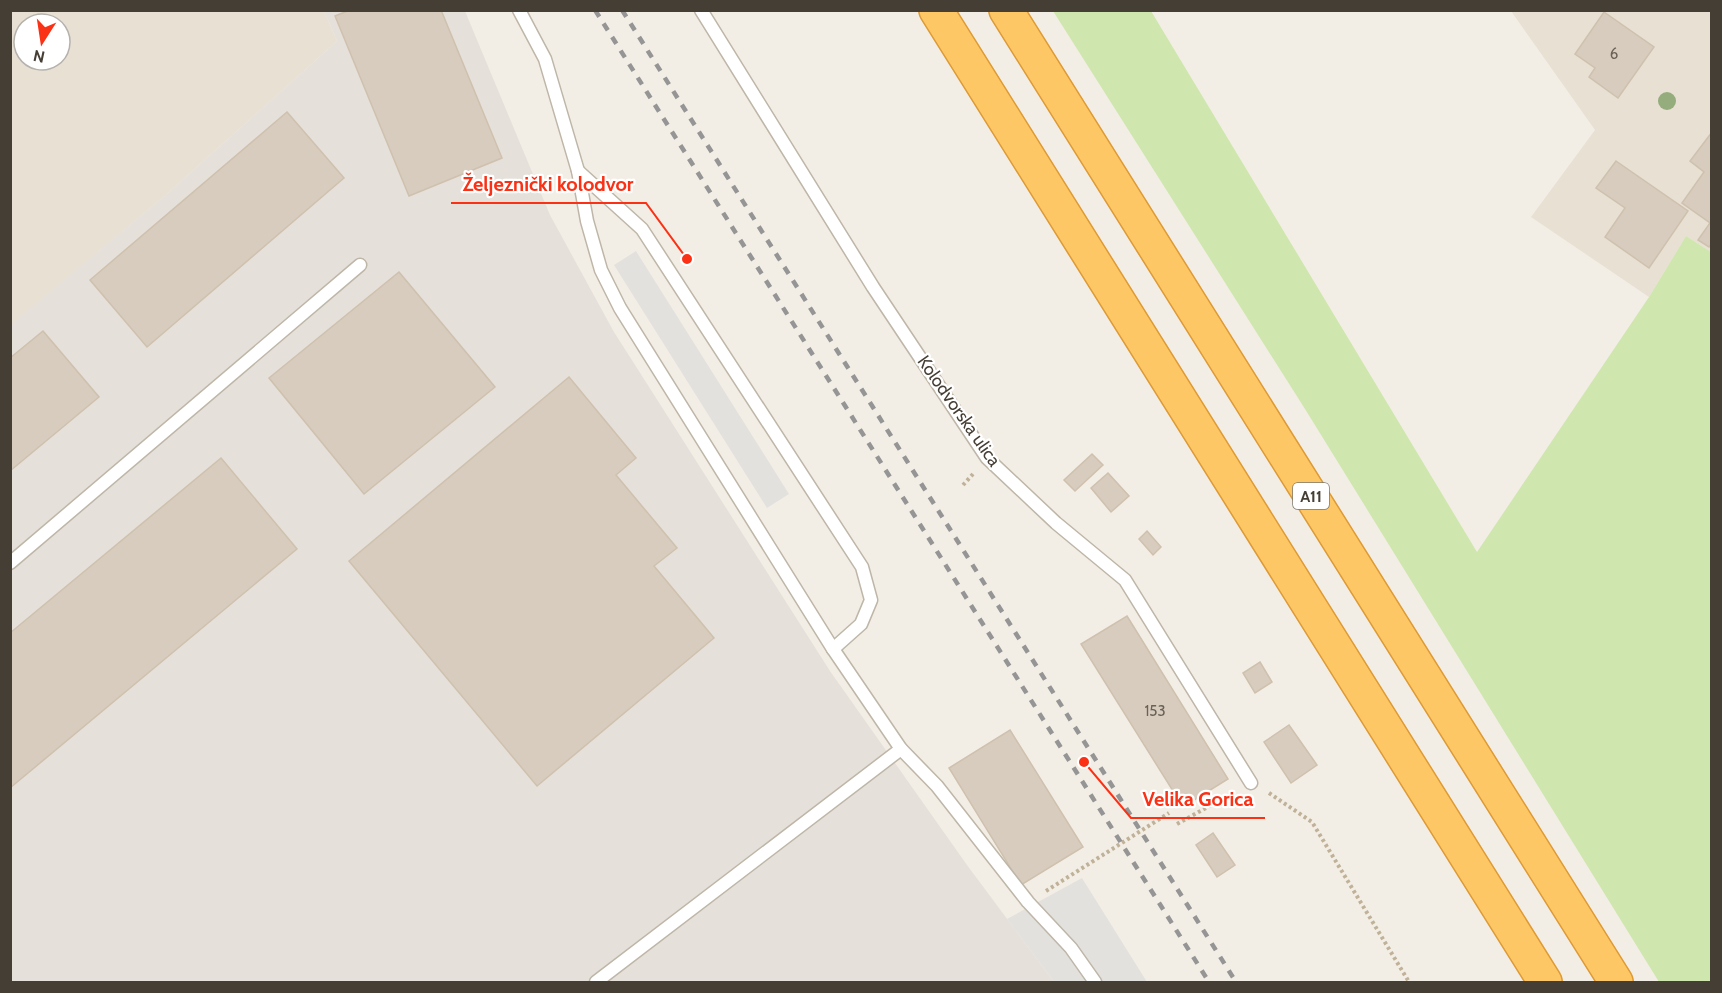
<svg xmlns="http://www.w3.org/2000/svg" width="1722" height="993" viewBox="0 0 1722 993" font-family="Cabin,sans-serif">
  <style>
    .residential { fill: #e7e0d3; fill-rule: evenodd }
    .industrial { fill: #e5e0da }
    .green { fill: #cfe7ae }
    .parking { fill: #e3e1dd }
    .building { fill: #d7ccbe; stroke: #cfc1ae; stroke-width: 1.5 }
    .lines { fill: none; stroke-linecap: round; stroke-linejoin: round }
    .service-casing { stroke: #beb6a8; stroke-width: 15 }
    .motorway-casing { stroke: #dd9a35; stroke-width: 36 }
    .path { stroke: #c0b199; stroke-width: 4; stroke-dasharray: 3 3; stroke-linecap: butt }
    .service { stroke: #fff; stroke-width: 12 }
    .motorway { stroke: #fec765; stroke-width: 33 }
    .rail { stroke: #959595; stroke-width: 4.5; stroke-dasharray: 8 8; stroke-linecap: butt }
    .tree { fill: #95ad7d }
    .labels { text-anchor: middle; stroke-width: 4.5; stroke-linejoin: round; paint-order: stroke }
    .number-label { font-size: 15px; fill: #6a6257 }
    .shield { fill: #fff; stroke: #7d7872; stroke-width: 1.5 }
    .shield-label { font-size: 16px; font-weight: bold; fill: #453e35 }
    .street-label { font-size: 18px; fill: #453e35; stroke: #fff }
    .leader { fill: none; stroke: #fa3115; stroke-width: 2 }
    .callout-dot { fill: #fa3115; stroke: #fff; stroke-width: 2 }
    .callout-label { font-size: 20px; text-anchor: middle; font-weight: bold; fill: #fa3115; stroke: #fff; stroke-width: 4.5; stroke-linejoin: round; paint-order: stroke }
  </style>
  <rect width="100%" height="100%" fill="#f3eee5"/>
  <g class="residential">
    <path d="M11 11H324L337 41 168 193 11 325ZM24 24H60V60H24Z"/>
    <polygon points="1511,11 1711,11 1711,252 1686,236 1649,297 1531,217 1595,130"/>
  </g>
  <polygon class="industrial" points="324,11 465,11 550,215 614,332 830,671 967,865 1054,982 11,982 10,325 168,193 337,41"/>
  <polygon class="green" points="1053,11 1151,11 1477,552 1649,297 1686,236 1711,252 1711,982 1659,982 1305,409"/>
  <g class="parking">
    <polygon points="636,251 789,494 767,508 614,265"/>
    <polygon points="1082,878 1147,982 1054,982 1007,919"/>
  </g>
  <g class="building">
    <polygon points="350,10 441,10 502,158 409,196 335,16"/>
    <polygon points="1604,12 1654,47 1618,98 1589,77 1595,68 1575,54"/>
    <polygon points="287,112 344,178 147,347 90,280"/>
    <polygon points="1712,132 1712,243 1709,247 1698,240 1710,223 1682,203 1704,172 1690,161"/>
    <polygon points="1616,161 1688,211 1649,268 1605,237 1625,208 1596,188"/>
    <polygon points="399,272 495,387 364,494 269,378"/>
    <polygon points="43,331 99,397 10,471 10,358"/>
    <polygon points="569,377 636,458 616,475 677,548 654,566 714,638 537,786 349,561"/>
    <polygon points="1092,454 1103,465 1075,491 1064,480"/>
    <polygon points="221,458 297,549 10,788 10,633"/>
    <polygon points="1108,473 1129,496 1111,512 1091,488"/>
    <polygon points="1147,531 1161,547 1153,555 1139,539"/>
    <polygon points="1127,616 1228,779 1183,807 1081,644"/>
    <polygon points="1260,662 1272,682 1255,693 1243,673"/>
    <polygon points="1289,725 1317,765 1291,783 1264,742"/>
    <polygon points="1010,730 1083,847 1021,885 949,768"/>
    <polygon points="1213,833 1235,865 1217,877 1196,845"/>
  </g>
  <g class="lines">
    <defs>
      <g id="service">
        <polyline points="519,10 545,59 578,171 587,221 601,270 620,308 833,649 901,749 937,786 1028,902 1071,948 1095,982"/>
        <polyline points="701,10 873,287 987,458 1056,523 1125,580 1251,783"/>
        <polyline points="578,171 642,229 862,567 871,600 861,624 833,649"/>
        <polyline points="10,563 360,265"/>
        <polyline points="596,982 901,749"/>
      </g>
      <g id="motorway">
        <polyline points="936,10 1545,982"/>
        <polyline points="1006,10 1616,982"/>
      </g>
    </defs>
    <use href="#service" class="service-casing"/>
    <use href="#motorway" class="motorway-casing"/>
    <g class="path">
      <polyline points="963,485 973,474"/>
      <polyline points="1269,793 1312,822 1409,982"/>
      <polyline points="1177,824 1231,794"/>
      <polyline points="1046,891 1169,813"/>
    </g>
    <use href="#service" class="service"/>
    <use href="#motorway" class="motorway"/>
    <g class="rail">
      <polyline points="595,10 1209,982"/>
      <polyline points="622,10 1236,982"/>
    </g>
  </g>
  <circle class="tree" cx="1667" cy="101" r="9"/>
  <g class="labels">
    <g class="number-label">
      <text x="1614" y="59">6</text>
      <text x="1155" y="716">153</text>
    </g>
    <rect class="shield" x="1293" y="483" width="36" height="26" rx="4.5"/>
    <g class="shield-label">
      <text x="1311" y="502">A11</text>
    </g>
    <g class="street-label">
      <text transform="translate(959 411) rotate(55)" y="6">Kolodvorska ulica</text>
    </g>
  </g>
  <path class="leader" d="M687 259L646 203H451M1084 762L1131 818H1265"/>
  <g class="callout-dot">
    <circle cx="687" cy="259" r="6"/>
    <circle cx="1084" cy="762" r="6"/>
  </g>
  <g class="callout-label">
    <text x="548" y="191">Željeznički kolodvor</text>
    <text x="1198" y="806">Velika Gorica</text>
  </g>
  <rect width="1722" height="993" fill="none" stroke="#453e35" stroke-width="24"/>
  <g transform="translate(42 42) rotate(192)"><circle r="28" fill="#ffffff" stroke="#b5b2ae" stroke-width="1.5"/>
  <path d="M0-4.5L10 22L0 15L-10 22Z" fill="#fa3115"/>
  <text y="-9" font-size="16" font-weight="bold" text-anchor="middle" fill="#453e35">N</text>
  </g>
</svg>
